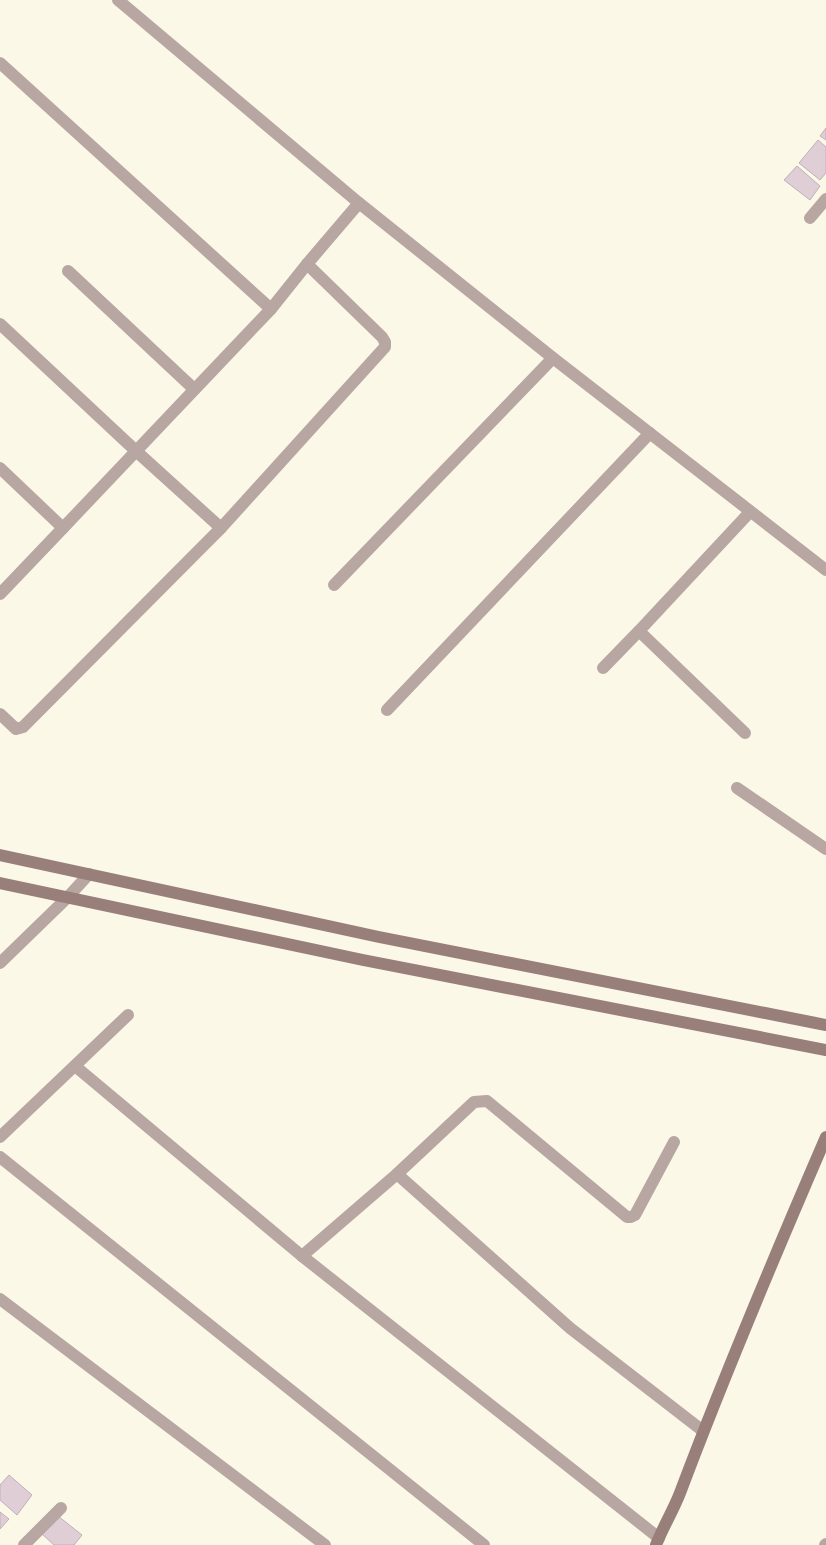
<svg xmlns="http://www.w3.org/2000/svg" width="826" height="1545" viewBox="0 0 826 1545" font-family="Overpass,sans-serif">
  <style>
    .building { fill: #dfced6; stroke: #c0b0b7 }
    .lines { fill: none; stroke-linecap: round; stroke-linejoin: round }
    .street { stroke: #b8a6a3; stroke-width: 12 }
    .secondary { stroke: #997f7a; stroke-width: 12 }
  </style>
  <rect width="100%" height="100%" fill="#fcf8e8"/>
  <g class="building">
    <polygon points="826,128 826,140 820,136"/>
    <polygon points="818,140 826,147 826,173 820,180 799,163"/>
    <polygon points="797,166 820,186 810,200 784,180"/>
    <polygon points="9,1475 32,1495 17,1515 0,1500 0,1485"/>
    <polygon points="0,1512 9,1519 0,1529"/>
    <polygon points="58,1516 82,1535 74,1545 54,1545 42,1534"/>
  </g>
  <g class="lines">
    <g class="street">
      <polyline points="118,0 359,203 553,358 826,570"/>
      <polyline points="0,63 271,309"/>
      <polyline points="810,218 826,199"/>
      <polyline points="68,271 194,389"/>
      <polyline points="0,324 136,451 221,528"/>
      <polyline points="0,468 63,528 0,594"/>
      <polyline points="63,528 271,309 307,264 359,203"/>
      <polyline points="334,585 553,358"/>
      <polyline points="603,668 639,631"/>
      <polyline points="387,710 650,433"/>
      <polyline points="0,714 16,729 23,727 221,528 385,347 385,342 382,337 307,264"/>
      <polyline points="745,733 639,631 750,512"/>
      <polyline points="737,788 826,849"/>
      <polyline points="0,963 68,897 89,874"/>
      <polyline points="75,1066 302,1256 659,1538"/>
      <polyline points="0,1137 128,1015"/>
      <polyline points="0,1157 484,1545"/>
      <polyline points="397,1174 474,1102 487,1101 627,1217 631,1217 635,1215 674,1142"/>
      <polyline points="302,1256 397,1174 570,1328 703,1431"/>
      <polyline points="0,1299 325,1545"/>
      <polyline points="24,1545 61,1508"/>
      <polyline points="825,1545 826,1544"/>
    </g>
    <g class="secondary">
      <polyline points="0,855 379,937 826,1025"/>
      <polyline points="0,883 363,960 826,1050"/>
      <path d="M656 1545C663 1527 673 1511 680 1493 725 1373 775 1255 826 1137"/>
    </g>
  </g>
</svg>
